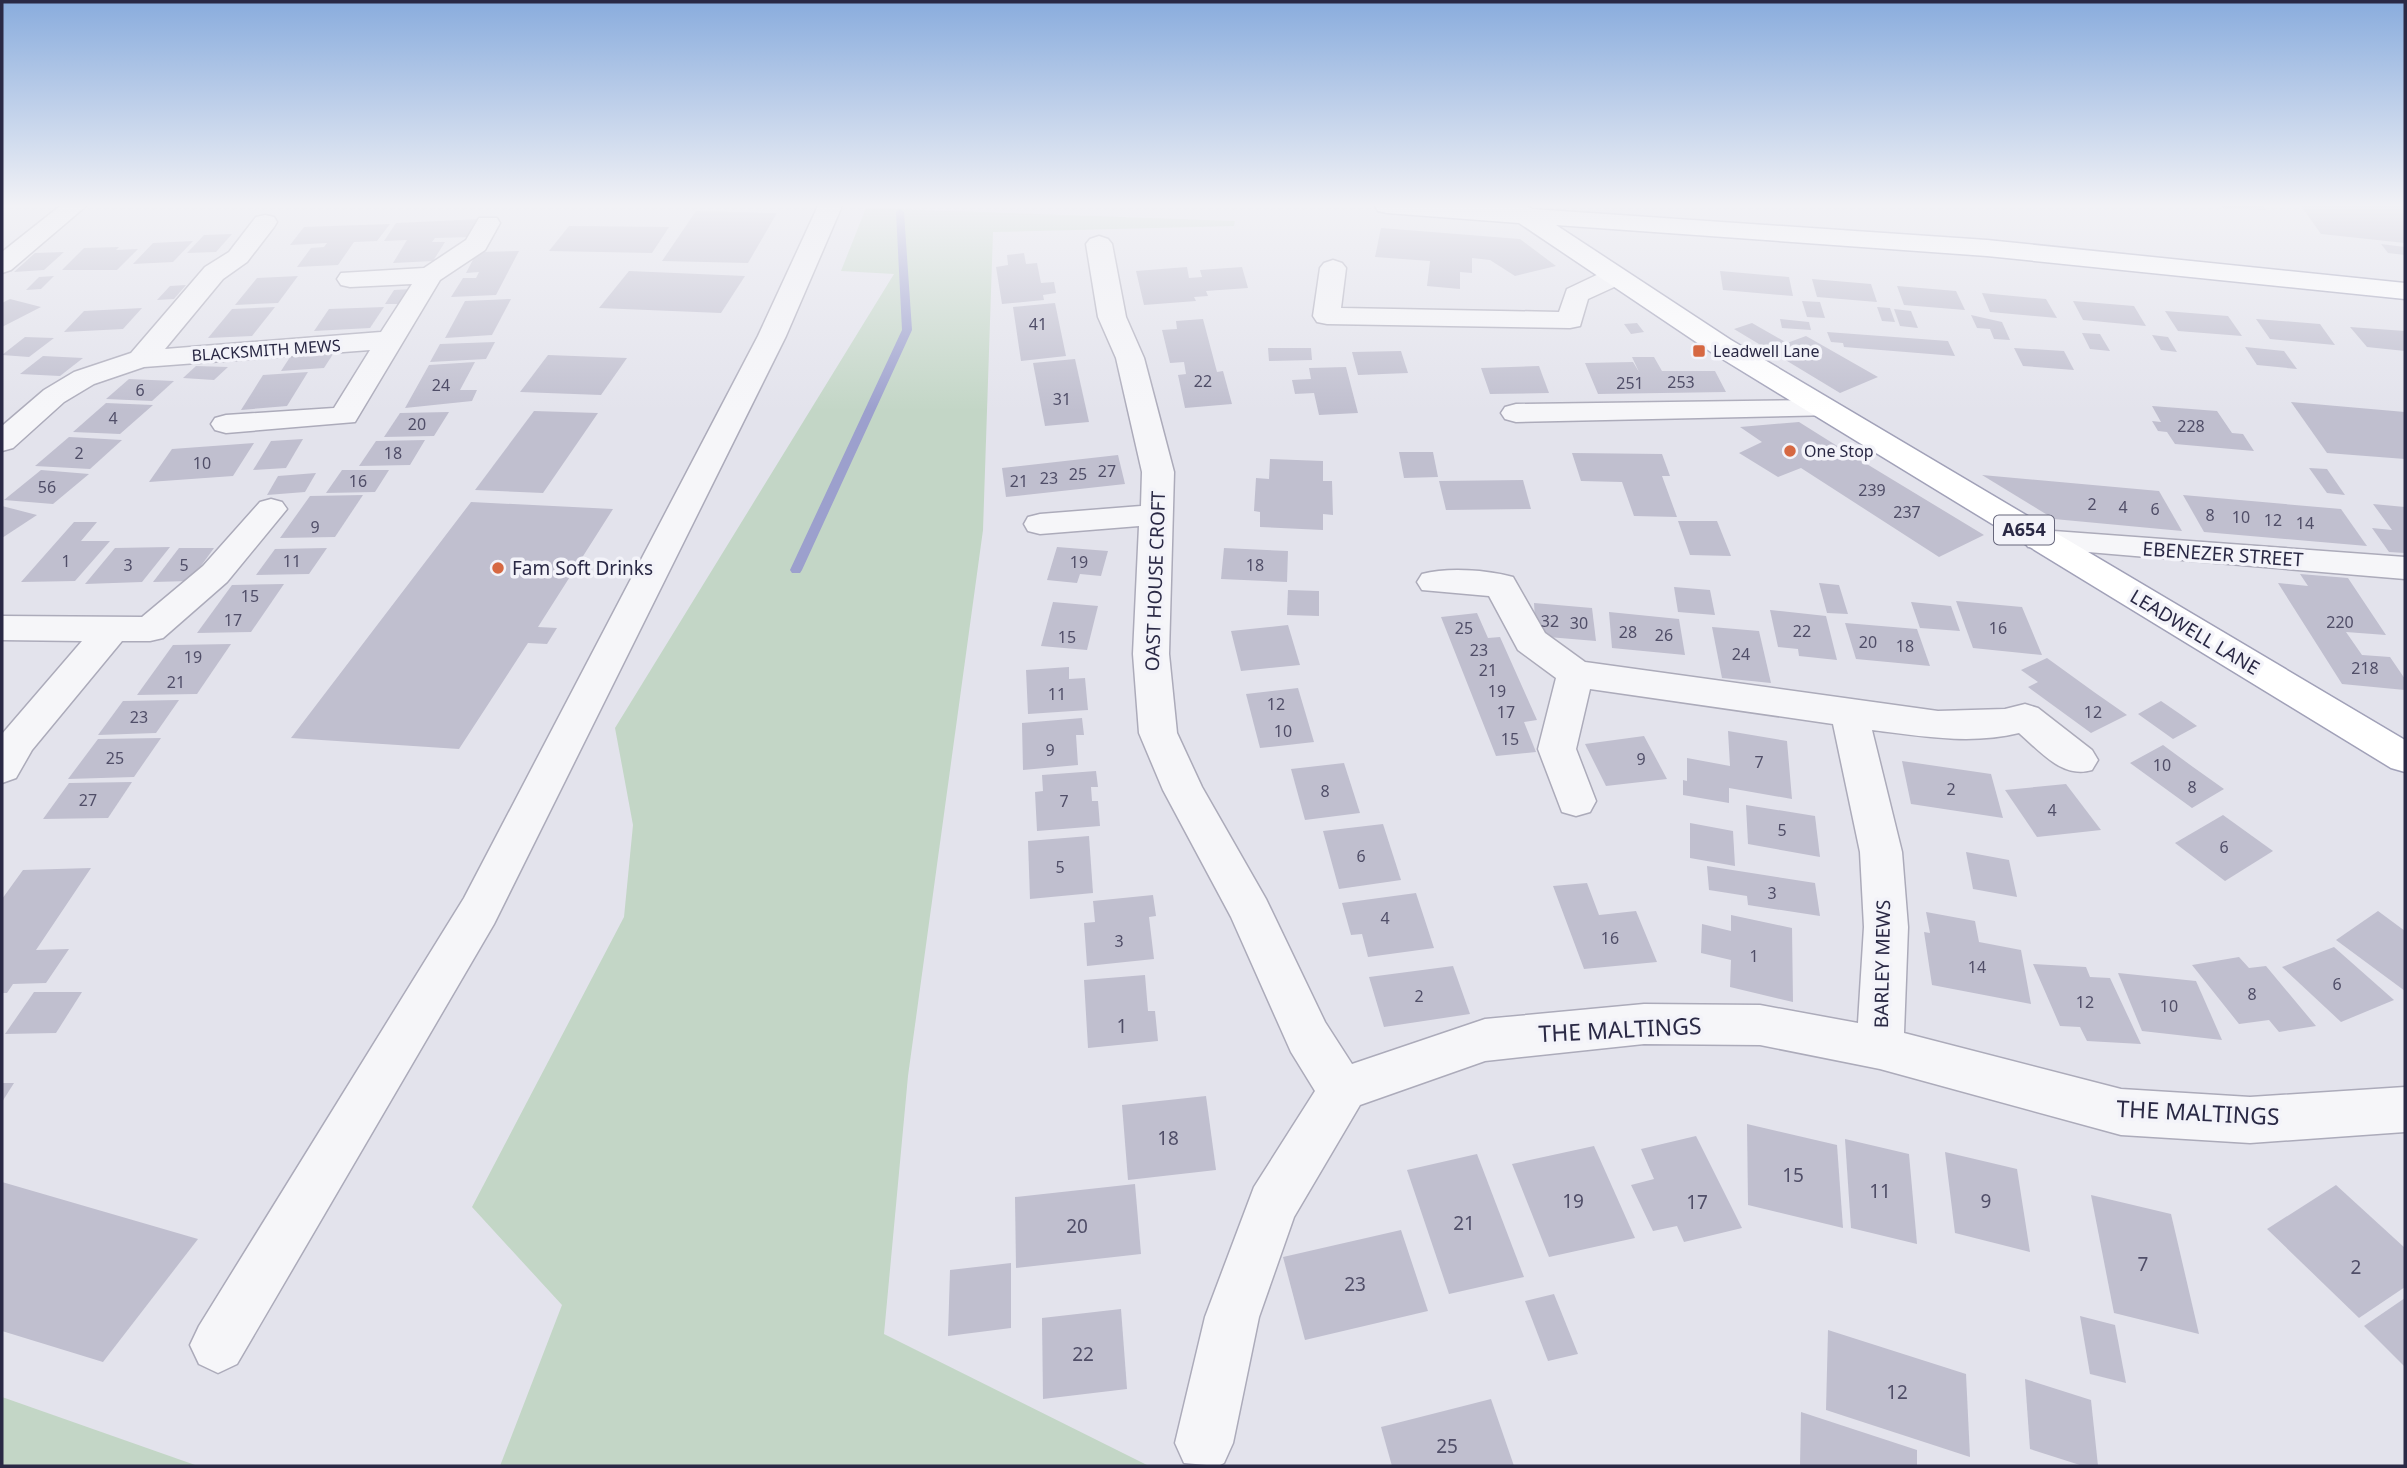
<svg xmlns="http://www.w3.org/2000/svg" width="2407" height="1468" viewBox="0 0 2407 1468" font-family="'Noto Sans',sans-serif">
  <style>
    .green { fill: #c3d6c6 }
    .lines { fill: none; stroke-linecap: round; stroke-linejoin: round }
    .stream { fill: #9ca0cd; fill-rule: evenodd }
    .building { fill: #c0bfcf }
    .minor-casing { stroke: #acabba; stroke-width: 3 }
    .major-casing { stroke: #a1a1b8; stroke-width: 3 }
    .minor { fill: #f6f6f9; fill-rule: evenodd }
    .major { fill: #fff; fill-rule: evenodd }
    .poi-dot { fill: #d66842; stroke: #f3f3f9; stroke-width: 2.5 }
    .labels { text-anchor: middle; stroke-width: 7; stroke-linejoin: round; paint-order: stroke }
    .number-label { font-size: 16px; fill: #504e68 }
    .far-street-label { font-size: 16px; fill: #2a2945; stroke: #f3f3f9 }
    .far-poi-label { font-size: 16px; fill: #2a2945; stroke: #f3f3f9; text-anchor: start }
    .shield { fill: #f3f3f9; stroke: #66667b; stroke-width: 2 }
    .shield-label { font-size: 18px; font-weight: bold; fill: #2a2945 }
    .street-label { font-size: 19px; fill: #2a2945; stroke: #f3f3f9 }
    .poi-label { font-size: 19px; fill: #2a2945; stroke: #f3f3f9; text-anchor: start }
    .near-number-label { font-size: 19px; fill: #504e68 }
    .near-street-label { font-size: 23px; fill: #2a2945; stroke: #f3f3f9 }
  </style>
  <rect width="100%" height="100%" fill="#e3e3ec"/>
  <g class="green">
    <polygon points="866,208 1235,221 1234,226 993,232 983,530 908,1076 884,1334 1149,1466 500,1466 562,1305 472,1207 624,917 633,825 615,728 894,274 841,271"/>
    <polygon points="2,1397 198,1466 2,1466"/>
  </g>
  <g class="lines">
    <polygon class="stream" points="900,209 904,212 912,330 802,570 800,573 792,573 790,570 902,330 896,212"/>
  </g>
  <g class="building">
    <polygon points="2222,206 2263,206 2267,210 2222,208"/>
    <polygon points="2301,206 2405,206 2405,243 2321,234"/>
    <polygon points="696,211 777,213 748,263 662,261"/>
    <polygon points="481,219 472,237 435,238 432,242 445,242 433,261 393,263 407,240 384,241 396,223"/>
    <polygon points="390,224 377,241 354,242 338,265 297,267 311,248 324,247 327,243 290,245 304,227"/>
    <polygon points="569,226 669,227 652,253 549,251"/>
    <polygon points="1381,228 1520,239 1556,266 1515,276 1490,260 1472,258 1472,273 1460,272 1460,289 1427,286 1430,261 1375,257"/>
    <polygon points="232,234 216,252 187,253 204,235"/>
    <polygon points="193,241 173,262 133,264 153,243"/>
    <polygon points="2381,244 2405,247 2405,255 2388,253"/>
    <polygon points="119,247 116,250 138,249 117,270 62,270 84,248"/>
    <polygon points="519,251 496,295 451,297 463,278 476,278 479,272 466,273 477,252"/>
    <polygon points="64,252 44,270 14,272 35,253"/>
    <polygon points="1024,253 1026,264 1037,263 1041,283 1054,282 1056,293 1043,295 1044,300 1002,304 996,267 1008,265 1007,255"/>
    <polygon points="1187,267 1189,278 1202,277 1200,270 1242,267 1248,288 1206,291 1208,296 1194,297 1196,301 1144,305 1136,271"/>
    <polygon points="629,271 745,276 721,313 599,308"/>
    <polygon points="1720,271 1789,277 1793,296 1723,290"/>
    <polygon points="54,276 41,289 26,290 39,277"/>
    <polygon points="298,276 278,303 235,305 257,278"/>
    <polygon points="1812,279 1871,284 1877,302 1817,297"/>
    <polygon points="186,285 174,299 157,300 170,286"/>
    <polygon points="1897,286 1956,291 1965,310 1904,305"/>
    <polygon points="411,289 402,304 385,304 394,290"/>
    <polygon points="1982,293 2046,299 2057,318 1990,312"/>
    <polygon points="10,299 41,307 2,327 2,303"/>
    <polygon points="511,299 492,335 445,338 465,301"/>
    <polygon points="1802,301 1820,302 1825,318 1807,317"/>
    <polygon points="2073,301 2134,306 2146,326 2083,320"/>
    <polygon points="1055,303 1066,356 1021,361 1013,307"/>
    <polygon points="275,307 252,336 208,338 232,309"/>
    <polygon points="384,307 370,328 314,331 329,309"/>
    <polygon points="1877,307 1890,308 1895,322 1882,321"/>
    <polygon points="142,308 123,329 64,332 84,311"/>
    <polygon points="1894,309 1911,311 1918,328 1900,326"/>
    <polygon points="2165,311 2228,316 2242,336 2178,331"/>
    <polygon points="1971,315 2002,322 2010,340 1994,339 1990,329 1977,328"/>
    <polygon points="1203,319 1217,372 1223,371 1232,404 1185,408 1178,375 1186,374 1184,362 1170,363 1162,330 1177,329 1176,321"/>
    <polygon points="1780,319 1809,322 1811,330 1782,328"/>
    <polygon points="2256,319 2320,324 2335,345 2270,339"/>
    <polygon points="1637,323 1644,332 1631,334 1624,324"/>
    <polygon points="1752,323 1787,343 1806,336 1878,377 1840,393 1734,329"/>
    <polygon points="2350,327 2405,331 2405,351 2367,347"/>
    <polygon points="1827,332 1948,341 1955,356 1844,347 1843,343 1831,342"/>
    <polygon points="2082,333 2100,334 2110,351 2090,349"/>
    <polygon points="2152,335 2168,337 2177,352 2161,350"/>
    <polygon points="25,337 54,338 29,357 2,355"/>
    <polygon points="495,342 486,359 430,362 440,344"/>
    <polygon points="2245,347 2284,351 2297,369 2257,365"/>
    <polygon points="1268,348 1311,348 1312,360 1269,361"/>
    <polygon points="2014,348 2064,351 2074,370 2023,366"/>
    <polygon points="335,351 324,368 281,371 292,354"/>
    <polygon points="1401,351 1408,373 1358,375 1352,352"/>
    <polygon points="548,355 627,358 601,395 520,392"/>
    <polygon points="43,356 83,358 60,376 20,374"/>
    <polygon points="1632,357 1654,357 1662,371 1715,371 1726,392 1598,394 1585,363 1633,362 1639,372"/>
    <polygon points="1075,359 1089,422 1045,426 1033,363"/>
    <polygon points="475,362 460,390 477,390 472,401 405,408 429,365"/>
    <polygon points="196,366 228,367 214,380 183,378"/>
    <polygon points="1539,366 1549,393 1490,394 1481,368"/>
    <polygon points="1346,367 1358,413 1319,415 1314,393 1295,394 1292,380 1311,379 1309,368"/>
    <polygon points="308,372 287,406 241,410 263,375"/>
    <polygon points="129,379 174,381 152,401 106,399"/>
    <polygon points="2291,402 2405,412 2405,459 2327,453"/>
    <polygon points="106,403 153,405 120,434 73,432"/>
    <polygon points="2152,406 2217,411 2232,433 2243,434 2254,451 2175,444 2167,432 2158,431 2152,421 2161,422"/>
    <polygon points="534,411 598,413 543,493 475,490"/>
    <polygon points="449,412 434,436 384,437 400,413"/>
    <polygon points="1799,422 1842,449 1984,535 1939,557 1801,468 1778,477 1739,453 1762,442 1740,427"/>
    <polygon points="69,437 122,440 90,469 35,466"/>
    <polygon points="303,439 286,468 253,470 271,441"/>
    <polygon points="425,440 410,465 359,466 376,441"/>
    <polygon points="254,443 233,476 149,482 172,449"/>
    <polygon points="1399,452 1433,452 1438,477 1404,478"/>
    <polygon points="1572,453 1662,454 1670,476 1662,476 1677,517 1634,516 1622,482 1581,481"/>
    <polygon points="1118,455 1125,484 1006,497 1002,468"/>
    <polygon points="1270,459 1323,461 1323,481 1332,481 1333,515 1323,514 1323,530 1260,527 1260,512 1254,511 1256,478 1269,479"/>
    <polygon points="2309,468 2327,469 2345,495 2327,493"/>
    <polygon points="41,470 89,474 53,504 4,500"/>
    <polygon points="342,470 389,470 375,492 326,493"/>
    <polygon points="316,473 305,492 267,495 278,476"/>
    <polygon points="1982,475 2159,491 2182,531 2054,519"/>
    <polygon points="1523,480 1531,509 1446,510 1439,481"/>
    <polygon points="363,495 335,537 280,538 310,496"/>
    <polygon points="2183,495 2341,509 2367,546 2204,532"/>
    <polygon points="471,502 613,509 538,627 557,628 547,644 528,643 459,749 291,738"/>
    <polygon points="2373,504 2405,507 2405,553 2389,552 2372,528 2392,530"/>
    <polygon points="2,506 37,515 2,538"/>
    <polygon points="1678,521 1717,521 1731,556 1690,555"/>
    <polygon points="74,522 97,522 81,541 110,541 75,581 21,582"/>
    <polygon points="170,547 142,582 85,584 115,548"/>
    <polygon points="1057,547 1108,551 1101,576 1080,574 1077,583 1047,580"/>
    <polygon points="179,548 214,548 190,581 153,582"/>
    <polygon points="327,548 309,574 256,575 275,549"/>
    <polygon points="1224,548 1288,551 1287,582 1221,579"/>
    <polygon points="2300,574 2348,578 2386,635 2346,632 2362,655 2390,657 2405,679 2405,690 2342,684 2278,583 2308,586"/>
    <polygon points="1819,583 1839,585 1848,614 1827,613"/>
    <polygon points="284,584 251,632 197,633 232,585"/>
    <polygon points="1674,587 1710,590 1715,615 1678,612"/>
    <polygon points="1288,590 1319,591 1319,616 1287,615"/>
    <polygon points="1956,601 2022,607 2042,655 1973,648"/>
    <polygon points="1053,602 1098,606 1087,650 1041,646"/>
    <polygon points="1911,602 1951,606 1960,631 1920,628"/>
    <polygon points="1534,603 1592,608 1596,641 1536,636"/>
    <polygon points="1770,610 1826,616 1837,660 1799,656 1798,649 1778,647"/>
    <polygon points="1609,612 1679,619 1685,655 1612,648"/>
    <polygon points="1477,613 1488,638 1500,637 1537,720 1524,722 1536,752 1496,756 1441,617"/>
    <polygon points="1845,623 1917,629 1930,666 1856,659"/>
    <polygon points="1288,625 1300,665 1241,671 1231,631"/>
    <polygon points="1712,627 1759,631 1771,683 1722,678"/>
    <polygon points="231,644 197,694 137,695 173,645"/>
    <polygon points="2047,658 2094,692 2127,715 2091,733 2028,687 2038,682 2021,670"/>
    <polygon points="1069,667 1069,679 1085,678 1088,710 1028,714 1026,670"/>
    <polygon points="1298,688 1314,742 1260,748 1246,694"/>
    <polygon points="179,700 156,733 98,735 123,701"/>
    <polygon points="2161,701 2180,714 2197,726 2173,739 2138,714"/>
    <polygon points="1082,718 1084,735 1076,735 1078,765 1023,770 1022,723"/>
    <polygon points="1728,731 1787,741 1792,799 1729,788 1729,803 1683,795 1683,780 1687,781 1687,758 1730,766"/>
    <polygon points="1644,736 1667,779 1606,786 1585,744"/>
    <polygon points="161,738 134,777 68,779 98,739"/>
    <polygon points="2163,745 2193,767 2224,789 2192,808 2130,763"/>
    <polygon points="1902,761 1991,774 2003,818 1911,804"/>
    <polygon points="1344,763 1360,813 1305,820 1291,769"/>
    <polygon points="1096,771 1098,787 1091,787 1092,801 1098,801 1100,826 1037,831 1035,792 1043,791 1042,775"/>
    <polygon points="132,782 108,818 43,819 69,783"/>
    <polygon points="2066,784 2101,830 2037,837 2005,790"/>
    <polygon points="1746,805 1815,816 1820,857 1748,844"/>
    <polygon points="2223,815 2273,851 2225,881 2175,843"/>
    <polygon points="1690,823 1733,831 1735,866 1690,858"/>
    <polygon points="1383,824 1401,880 1339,889 1323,831"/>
    <polygon points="1089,836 1093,893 1030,899 1028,841"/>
    <polygon points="1966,852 2009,860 2017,897 1973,889"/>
    <polygon points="1707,866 1815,883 1820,916 1748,905 1747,896 1709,890"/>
    <polygon points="91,868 36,950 69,949 46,983 13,984 7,993 2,993 2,899 23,870"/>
    <polygon points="1587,883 1599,915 1636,911 1657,962 1584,969 1553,886"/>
    <polygon points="1416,893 1434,948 1368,957 1362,934 1351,935 1342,903"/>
    <polygon points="1153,895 1156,916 1149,917 1154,959 1087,966 1084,923 1095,922 1093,901"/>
    <polygon points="2378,911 2405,931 2405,991 2336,940"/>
    <polygon points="1926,912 1975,921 1979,942 2021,950 2031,1004 1932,985 1924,932 1930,933"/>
    <polygon points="1731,915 1792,928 1793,1002 1730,987 1731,960 1701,953 1702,924 1731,931"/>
    <polygon points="2334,947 2394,1000 2341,1022 2282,967"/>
    <polygon points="2239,957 2249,968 2266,966 2316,1026 2279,1032 2269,1020 2239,1024 2192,965"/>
    <polygon points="2033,964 2086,967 2090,977 2110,978 2141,1044 2087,1041 2080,1027 2060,1026"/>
    <polygon points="1453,966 1470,1014 1384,1027 1369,977"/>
    <polygon points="2118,973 2196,981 2222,1040 2142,1031"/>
    <polygon points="1145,975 1148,1011 1155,1011 1158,1041 1088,1048 1084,980"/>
    <polygon points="34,992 82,992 56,1033 5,1034"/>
    <polygon points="2,1083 14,1083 2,1102"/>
    <polygon points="1206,1096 1216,1170 1128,1180 1122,1105"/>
    <polygon points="1747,1124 1837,1145 1843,1228 1748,1205"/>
    <polygon points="1696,1136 1742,1228 1684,1242 1677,1226 1653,1231 1631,1185 1654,1179 1641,1149"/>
    <polygon points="1845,1139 1909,1154 1917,1244 1851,1228"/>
    <polygon points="1594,1146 1635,1238 1549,1257 1512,1164"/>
    <polygon points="1945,1152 2017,1169 2030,1252 1955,1233"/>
    <polygon points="1477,1154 1524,1277 1449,1294 1407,1170"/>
    <polygon points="2,1182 198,1239 103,1362 2,1331"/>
    <polygon points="1135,1184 1141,1254 1016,1268 1015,1197"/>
    <polygon points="2336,1185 2405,1248 2405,1287 2359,1318 2267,1229"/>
    <polygon points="2091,1195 2171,1214 2199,1334 2114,1313"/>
    <polygon points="1401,1230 1428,1311 1305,1340 1283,1257"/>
    <polygon points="1011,1263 1011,1328 948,1336 950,1270"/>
    <polygon points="1554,1294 1578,1354 1548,1361 1525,1301"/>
    <polygon points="2405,1298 2405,1367 2364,1326"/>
    <polygon points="1121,1309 1127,1389 1043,1399 1042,1318"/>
    <polygon points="2080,1316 2115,1325 2126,1383 2090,1374"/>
    <polygon points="1828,1330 1966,1374 1970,1457 1826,1410"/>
    <polygon points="2025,1379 2091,1400 2098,1466 2083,1466 2030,1449"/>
    <polygon points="1491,1399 1514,1466 1392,1466 1381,1427"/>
    <polygon points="1801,1412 1917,1450 1917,1466 1800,1466"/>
  </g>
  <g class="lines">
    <defs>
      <g id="minor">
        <polygon points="60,206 86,206 11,270 2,273 2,252"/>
        <polygon points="818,206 842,206 786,336 494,924 237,1364 218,1373 199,1364 190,1345 199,1326 464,898 758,336"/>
        <polygon points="265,215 274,217 277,222 274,227 247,262 223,279 165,349 381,332 412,284 350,287 341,285 337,279 341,273 424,268 466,240 479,218 497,218 500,223 485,250 440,280 355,422 226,433 215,430 211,424 215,418 226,415 334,408 370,350 144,367 94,384 64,402 13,448 2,451 2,426 44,390 74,372 131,353 205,267 229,252 256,217"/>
        <path d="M1099 236 1108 239 1112 244 1126 317 1144 358 1174 472 1169 654 1177 733 1202 787 1266 899 1325 1022 1352 1064 1485 1019 1644 1004 1760 1005 1858 1023 1864 927 1860 852 1833 724 1590 689 1576 749 1596 801 1590 812 1576 816 1562 812 1538 749 1556 678 1518 650 1489 596 1422 590 1417 582 1422 574C1448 567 1487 570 1513 577L1545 633 1585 662 1938 711 2005 709 2025 704 2038 708 2092 750 2098 760 2092 770C2062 779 2040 751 2019 733 1971 745 1920 736 1872 730L1902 852 1908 927 1904 1033 2121 1089 2250 1097 2405 1087V1132L2250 1143 2121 1135 1880 1069 1760 1045 1644 1044 1485 1061 1360 1105 1294 1217 1259 1317 1233 1443 1224 1463 1218 1466 1184 1463 1175 1443 1205 1317 1254 1187 1315 1091 1291 1052 1231 917 1163 790 1139 733 1133 654 1139 526 1040 534 1028 531 1024 524 1028 517 1040 514 1141 506 1142 472 1116 358 1098 317 1086 244 1090 239Z"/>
        <polygon points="1333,260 1342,263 1346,268 1341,308 1559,312 1567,289 1605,271 1623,271 1627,277 1623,283 1588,299 1580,326 1570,328 1327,324 1317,322 1313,316 1320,268 1324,263"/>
        <polygon points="1825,400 1835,403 1840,409 1835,415 1516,422 1505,419 1501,413 1505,407 1516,404"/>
        <polygon points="271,499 282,502 287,509 227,582 163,638 150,641 122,641 32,750 16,778 2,783 2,734 82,641 2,640 2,616 142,617 203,566 260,502"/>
        <polygon points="2040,530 2405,557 2405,579 2028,547 2023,540 2028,533"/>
      </g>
      <polygon id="major" points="1375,206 1527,206 1532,209 1987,240 2405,283 2405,299 1987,256 1556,225 1731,340 2405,740 2405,772 2391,768 1711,352 1519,223 1387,213 1378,211"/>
    </defs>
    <use href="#minor" class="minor-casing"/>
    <use href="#major" class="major-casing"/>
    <use href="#minor" class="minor"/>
    <use href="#major" class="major"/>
  </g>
  <linearGradient id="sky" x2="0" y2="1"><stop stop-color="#89acdd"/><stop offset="0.5" stop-color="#f2f2f6"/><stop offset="1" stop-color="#f2f2f6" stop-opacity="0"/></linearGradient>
  <rect width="2407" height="411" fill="url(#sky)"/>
  <g class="poi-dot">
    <rect x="1692" y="344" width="14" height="14" rx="3.5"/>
    <circle cx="1790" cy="451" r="7"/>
    <circle cx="498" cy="568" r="7"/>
  </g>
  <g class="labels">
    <g class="number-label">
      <text x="1038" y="330">41</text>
      <text x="1203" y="387">22</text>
      <text x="1681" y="388">253</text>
      <text x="1630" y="389">251</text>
      <text x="441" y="391">24</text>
      <text x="140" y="396">6</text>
      <text x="1062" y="405">31</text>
      <text x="113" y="424">4</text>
      <text x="417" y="430">20</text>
      <text x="2191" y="432">228</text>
      <text x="79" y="459">2</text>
      <text x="393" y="459">18</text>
      <text x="202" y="469">10</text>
      <text x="1107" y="477">27</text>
      <text x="1078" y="480">25</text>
      <text x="1049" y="484">23</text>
      <text x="358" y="487">16</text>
      <text x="1019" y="487">21</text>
      <text x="47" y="493">56</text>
      <text x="1872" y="496">239</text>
      <text x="2092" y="510">2</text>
      <text x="2123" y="513">4</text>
      <text x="2155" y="515">6</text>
      <text x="1907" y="518">237</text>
      <text x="2210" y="521">8</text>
      <text x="2241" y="523">10</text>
      <text x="2273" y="526">12</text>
      <text x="2305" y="529">14</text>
      <text x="315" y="533">9</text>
      <text x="66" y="567">1</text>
      <text x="292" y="567">11</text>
      <text x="1079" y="568">19</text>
      <text x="128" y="571">3</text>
      <text x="184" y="571">5</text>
      <text x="1255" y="571">18</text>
      <text x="250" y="602">15</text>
      <text x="233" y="626">17</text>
      <text x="1550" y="627">32</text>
      <text x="2340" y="628">220</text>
      <text x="1579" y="629">30</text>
      <text x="1464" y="634">25</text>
      <text x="1998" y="634">16</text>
      <text x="1802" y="637">22</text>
      <text x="1628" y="638">28</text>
      <text x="1664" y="641">26</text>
      <text x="1067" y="643">15</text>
      <text x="1868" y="648">20</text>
      <text x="1905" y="652">18</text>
      <text x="1479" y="656">23</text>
      <text x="1741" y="660">24</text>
      <text x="193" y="663">19</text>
      <text x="2365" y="674">218</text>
      <text x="1488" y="676">21</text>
      <text x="176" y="688">21</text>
      <text x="1497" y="697">19</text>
      <text x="1057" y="700">11</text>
      <text x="1276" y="710">12</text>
      <text x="1506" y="718">17</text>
      <text x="2093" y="718">12</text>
      <text x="139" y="723">23</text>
      <text x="1283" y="737">10</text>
      <text x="1510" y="745">15</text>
      <text x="1050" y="756">9</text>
      <text x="115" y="764">25</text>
      <text x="1641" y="765">9</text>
      <text x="1759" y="768">7</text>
      <text x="2162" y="771">10</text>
      <text x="2192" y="793">8</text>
      <text x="1951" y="795">2</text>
      <text x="1325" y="797">8</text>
      <text x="88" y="806">27</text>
      <text x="1064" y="807">7</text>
      <text x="2052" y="816">4</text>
      <text x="1782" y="836">5</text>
      <text x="2224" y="853">6</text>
      <text x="1361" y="862">6</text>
      <text x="1060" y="873">5</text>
      <text x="1772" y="899">3</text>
      <text x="1385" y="924">4</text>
      <text x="1610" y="944">16</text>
      <text x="1119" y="947">3</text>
      <text x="1754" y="962">1</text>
      <text x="1977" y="973">14</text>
      <text x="2337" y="990">6</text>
      <text x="2252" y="1000">8</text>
      <text x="1419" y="1002">2</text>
      <text x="2085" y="1008">12</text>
      <text x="2169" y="1012">10</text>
    </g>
    <g class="far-street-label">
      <text transform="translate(266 350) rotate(-4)" y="6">BLACKSMITH MEWS</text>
    </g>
    <g class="far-poi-label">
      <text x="1713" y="357">Leadwell Lane</text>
      <text x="1804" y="457">One Stop</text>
    </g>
    <rect class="shield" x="1994" y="515.5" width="60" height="29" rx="5"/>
    <g class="shield-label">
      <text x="2024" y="536">A654</text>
    </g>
    <g class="street-label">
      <text transform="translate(2223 554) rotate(4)" y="7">EBENEZER STREET</text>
      <text transform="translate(1155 581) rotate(-88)" y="7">OAST HOUSE CROFT</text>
      <text transform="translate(2195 632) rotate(31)" y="7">LEADWELL LANE</text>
      <text transform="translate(1882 964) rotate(-89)" y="7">BARLEY MEWS</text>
    </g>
    <g class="poi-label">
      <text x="512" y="575">Fam Soft Drinks</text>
    </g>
    <g class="near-number-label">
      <text x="1122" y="1033">1</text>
      <text x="1168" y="1145">18</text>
      <text x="1793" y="1182">15</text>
      <text x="1880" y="1198">11</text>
      <text x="1573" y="1208">19</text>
      <text x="1986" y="1208">9</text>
      <text x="1697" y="1209">17</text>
      <text x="1464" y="1230">21</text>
      <text x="1077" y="1233">20</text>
      <text x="2143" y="1271">7</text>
      <text x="2356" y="1274">2</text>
      <text x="1355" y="1291">23</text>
      <text x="1083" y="1361">22</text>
      <text x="1897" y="1399">12</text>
      <text x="1447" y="1453">25</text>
    </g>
    <g class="near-street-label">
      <text transform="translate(1620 1030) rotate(-3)" y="8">THE MALTINGS</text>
      <text transform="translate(2198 1113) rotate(3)" y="8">THE MALTINGS</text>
    </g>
  </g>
  <rect width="2407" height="1468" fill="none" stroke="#2a2945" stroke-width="7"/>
</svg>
